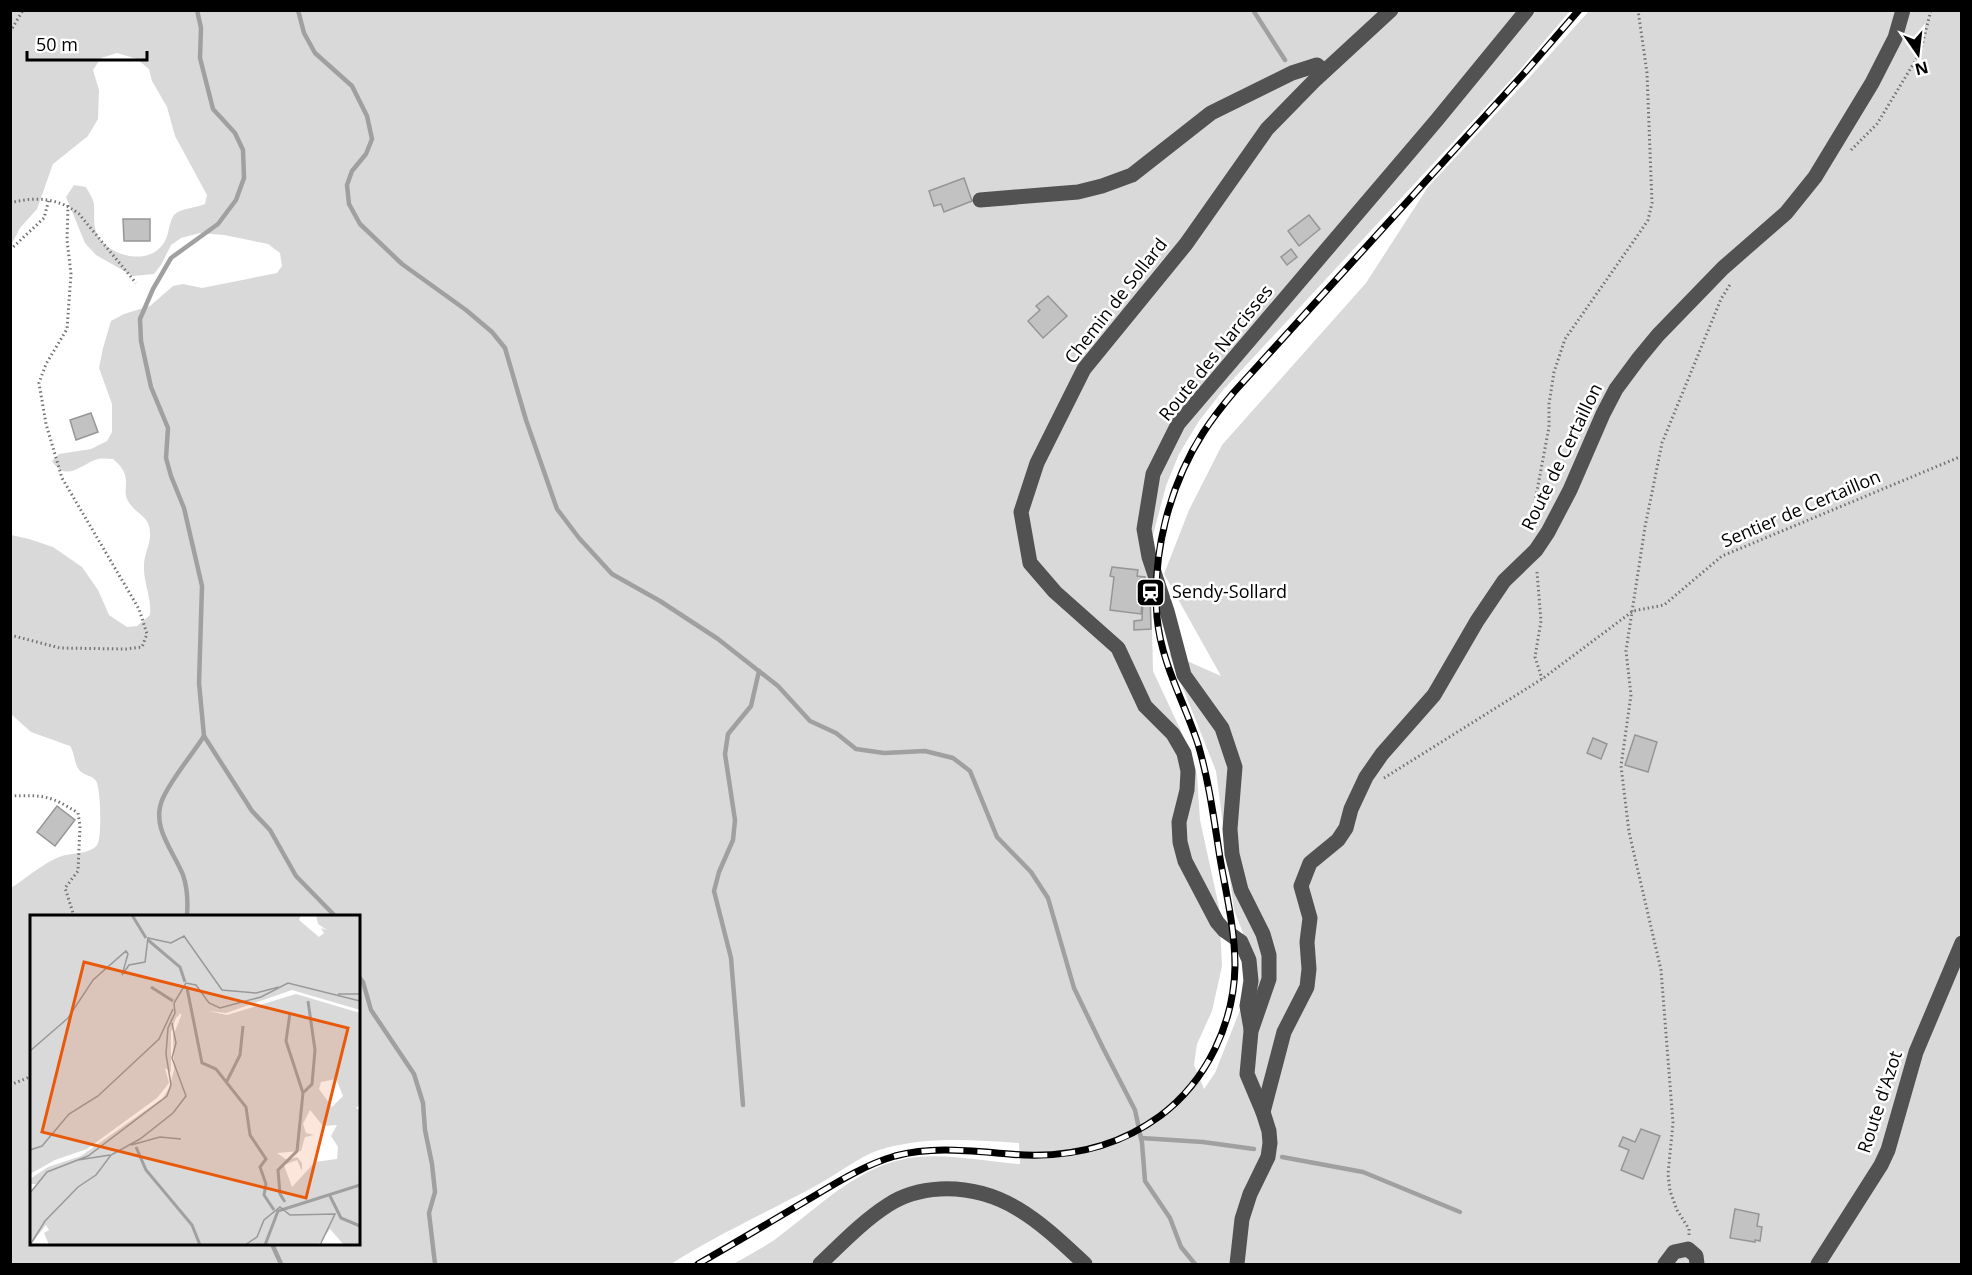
<svg xmlns="http://www.w3.org/2000/svg" width="1972" height="1275" viewBox="0 0 1972 1275" font-family="'Open Sans',sans-serif">
  <style>
    .green { fill: #d9d9d9; fill-rule: evenodd }
    .lines { fill: none; stroke-linecap: round; stroke-linejoin: round }
    .stream { stroke: #a0a0a0; stroke-width: 4.5 }
    .building { fill: #c2c2c2; stroke: #969696; stroke-width: 1.5 }
    .path { stroke: #747474; stroke-width: 3; stroke-dasharray: 1.5 3; stroke-linecap: butt }
    .minor { stroke: #525252; stroke-width: 15 }
    .rail-casing { stroke: #000; stroke-width: 7 }
    .rail { stroke: #fff; stroke-width: 4.5; stroke-dasharray: 14; stroke-linecap: butt }
    .labels { text-anchor: middle; stroke-width: 5; stroke-linejoin: round; paint-order: stroke }
    .street-label { font-size: 18px; fill: #000; stroke: #fff }
    .poi-label { font-size: 18px; fill: #000; stroke: #fff; text-anchor: start }
    .inset-river { fill: none; stroke: #a0a0a0; stroke-width: 3 }
    .inset-road { fill: none; stroke: #999; stroke-width: 1.5 }
    .view { fill: #e8590c; fill-opacity: 0.15; stroke: #e8590c; stroke-width: 3 }
    .inset-edge { fill: none; stroke: #000; stroke-width: 3 }
  </style>
  <rect width="100%" height="100%" fill="#fff"/>
  <path class="green" d="M11 11H1570L1519 71 1224 389 1199 421 1179 454 1166 486 1153 535 1151 584 1153 671 1187 744 1197 775 1200 820 1219 907 1222 966 1212 1011 1197 1044 1194 1065 1204 1089 1215 1073 1240 1010 1244 969 1243 933 1234 910 1216 771 1169 653 1221 676 1164 574 1189 510 1222 445 1366 283 1428 187 1528 79 1589 11H1961V1264H733C746 1257 760 1249 773 1241 817 1209 861 1161 919 1157 953 1154 986 1162 1020 1164L1019 1143C971 1140 925 1136 879 1150 859 1157 837 1174 819 1184 770 1211 718 1234 671 1264H11V888C25 879 46 861 62 856 71 853 91 854 97 845 102 839 101 788 96 781 92 775 85 776 80 771 74 765 75 753 70 746L31 732 11 714V535L29 539 53 547 82 567 98 590 109 615 127 627 137 626 150 615C152 598 143 582 144 565 144 554 151 543 150 533 150 517 138 515 130 504 118 489 137 479 113 459 108 459 103 458 98 459 82 463 67 484 52 461L59 454 91 449 107 441 112 432V404L99 368 103 348 111 321 124 314 150 306 173 286 183 284 202 288 277 273 282 266 280 253 268 244 224 235 200 233 181 238 171 245 161 265 154 274 133 276 96 255 85 243 66 197 74 185 86 187C89 193 93 198 94 204 95 216 92 224 98 236 110 257 151 267 165 241 169 234 169 222 174 215 180 208 196 208 205 204L207 195 175 136 167 107 152 81 149 69 137 59 117 53 101 58 93 70 99 90 98 119 88 136 53 164 37 209 20 228 11 245ZM32 916H358V1244H32Z"/>
  <g class="lines">
    <g class="stream">
      <polyline points="197,10 201,28 200,58 213,109 235,133 243,150 244,178 236,200 218,224 171,258 153,289 140,319 141,341 151,387 168,428 166,458 171,476 184,508 202,586 199,683 204,736 252,811 270,830 296,876 335,916"/>
      <polyline points="298,10 304,33 315,53 352,86 367,116 372,139 366,154 352,171 347,185 349,204 360,224 402,264 466,310 492,332 505,348 526,420 557,509 579,538 612,574 660,601 718,639 778,686 810,721 836,733 856,749 884,753 925,751 953,758 970,771 997,837 1031,872 1048,898 1074,988 1103,1048 1135,1110 1142,1143 1145,1181 1170,1218 1181,1247 1195,1264"/>
      <polyline points="1253,10 1285,60"/>
      <path d="M187 916C188 902 188 889 183 875 173 850 150 826 163 798 172 778 192 755 204 736"/>
      <polyline points="358,976 363,982 371,1010 414,1074 423,1103 425,1130 432,1164 435,1192 429,1213 435,1264"/>
      <polyline points="743,1105 731,958 714,891 719,872 733,840 735,820 725,754 728,734 751,706 759,671"/>
      <polyline points="1141,1138 1203,1142 1254,1149"/>
      <polyline points="1282,1157 1363,1172 1460,1212"/>
      <polyline points="272,1244 281,1264"/>
    </g>
  </g>
  <g class="building">
    <polygon points="964,178 972,201 944,212 941,204 934,206 929,191"/>
    <polygon points="1309,215 1320,229 1299,246 1288,231"/>
    <polygon points="123,219 150,219 150,241 124,241"/>
    <polygon points="1291,249 1297,257 1287,265 1281,257"/>
    <polygon points="1048,296 1067,316 1043,338 1028,321 1040,310 1036,306"/>
    <polygon points="91,413 98,432 76,440 70,420"/>
    <polygon points="1112,567 1138,570 1137,576 1145,577 1141,614 1110,610 1114,577 1110,576"/>
    <polygon points="1143,598 1150,598 1151,629 1134,630 1134,621 1142,620"/>
    <polygon points="1635,735 1657,742 1648,772 1625,765"/>
    <polygon points="1593,738 1607,744 1601,759 1587,753"/>
    <polygon points="57,806 75,820 55,846 37,832"/>
    <polygon points="1641,1129 1660,1136 1643,1179 1621,1170 1629,1150 1619,1146 1623,1137 1635,1142"/>
    <polygon points="1735,1209 1759,1214 1757,1226 1762,1227 1760,1241 1755,1240 1755,1242 1730,1238"/>
  </g>
  <g class="lines">
    <g class="path">
      <polyline points="10,32 23,10"/>
      <polyline points="1851,150 1877,124 1920,53 1931,10"/>
      <path d="M10 203C35 196 59 198 79 214L136 283"/>
      <polyline points="10,250 44,218 49,199"/>
      <polyline points="1537,520 1536,496 1549,427 1549,404 1554,372 1565,339 1640,232 1648,220 1652,203 1647,73 1638,10"/>
      <polyline points="1537,572 1541,621 1535,657 1542,679"/>
      <polyline points="10,635 60,648 126,649 142,647 147,634 139,609 62,478 46,424 39,383 46,364 67,329 71,274 67,240 68,205"/>
      <polyline points="1384,778 1542,679 1633,611 1664,605 1722,556 1962,456"/>
      <path d="M10 796C43 795 50 795 78 813L80 826 78 871 65 888 74 916"/>
      <polyline points="10,1085 27,1078 32,1075"/>
      <polyline points="1689,1235 1689,1229 1677,1210 1670,1191 1668,1174 1673,1123 1661,970 1629,832 1621,766 1631,695 1626,651 1645,527 1662,443 1721,299 1731,283"/>
    </g>
    <g class="minor">
      <polyline points="980,200 1078,192 1102,186 1132,175 1211,113 1292,73 1317,65 1324,71"/>
      <polyline points="1251,1029 1247,1006 1251,981 1249,960 1241,942 1224,930 1217,922 1185,861 1180,842 1179,822 1187,790 1188,771 1184,753 1173,734 1145,706 1118,648 1055,592 1030,563 1021,512 1037,463 1084,369 1186,244 1267,129 1314,81 1391,10"/>
      <polyline points="1263,1112 1284,1032 1307,987 1309,969 1307,942 1310,918 1301,886 1310,863 1338,840 1346,828 1351,809 1366,777 1382,754 1434,695 1477,621 1504,581 1536,550 1548,532 1570,490 1603,414 1616,389 1639,358 1658,335 1723,268 1786,213 1815,177 1872,83 1895,38 1903,10"/>
      <path d="M820 1264C841 1244 863 1221 888 1205 903 1195 923 1190 940 1189 1004 1186 1042 1224 1085 1264"/>
      <polyline points="1237,1264 1242,1219 1250,1194 1268,1157 1270,1143 1269,1131 1263,1112 1247,1074 1251,1031 1269,979 1269,955 1263,934 1241,890 1232,854 1230,829 1235,767 1222,728 1184,675 1167,611 1149,557 1144,529 1153,474 1178,424 1436,121 1527,10"/>
      <polyline points="1665,1264 1674,1252 1688,1249 1696,1256 1697,1264"/>
      <polyline points="1818,1264 1881,1165 1888,1150 1916,1052 1962,943"/>
    </g>
    <defs>
      <path id="rail" d="M698 1264C735 1243 772 1221 809 1199 836 1183 864 1165 895 1156 933 1146 970 1151 1009 1154 1065 1159 1115 1149 1160 1116 1207 1081 1234 1023 1235 966 1235 929 1226 893 1220 858 1214 820 1209 781 1198 744 1184 701 1161 663 1157 617 1152 554 1169 486 1203 433 1212 419 1223 405 1234 392L1527 70 1579 10"/>
    </defs>
    <use href="#rail" class="rail-casing"/>
    <use href="#rail" class="rail"/>
  </g>
  <defs>
    <symbol id="station-square" viewBox="-11 -11 22 22"><rect x="-9" y="-9" width="18" height="18" rx="4" fill="#000" stroke="#fff"/><path d="M-3-6H3Q5-6 5-4V2Q5 4 3 4L4.5 6H3L1.5 4h-3L-3 6H-4.5L-3 4Q-5 4-5 2V-4Q-5-6-3-6ZM-3.5-4v3h7v-3ZM-3.5 1v1.5H-2V1ZM2 1v1.5H3.5V1Z" fill="#fff"/></symbol>
  </defs>
  <g fill-rule="evenodd">
    <use href="#station-square" x="1134" y="576" width="33" height="33"/>
  </g>
  <g class="labels">
    <g class="street-label">
      <text transform="translate(1116 301) rotate(-52)" y="6">Chemin de Sollard</text>
      <text transform="translate(1216 353) rotate(-51)" y="6">Route des Narcisses</text>
      <text transform="translate(1562 457) rotate(-64)" y="6">Route de Certaillon</text>
      <text transform="translate(1801 509) rotate(-23)" y="6">Sentier de Certaillon</text>
      <text transform="translate(1880 1102) rotate(-72)" y="6">Route d'Azot</text>
    </g>
    <g class="poi-label">
      <text x="1172" y="598">Sendy-Sollard</text>
    </g>
  </g>
  <g transform="translate(30 915)">
    <rect width="330" height="330" fill="#fff"/>
    <path d="M0 0H271L269 5 289 22 294 18 291 13 297 15 288 9 286 0H330V95L262 75 196 98 178 96 197 100 266 79 330 98V189L326 193 330 196V330H314L300 314 288 330H19L14 318 19 315 16 310 0 330V280L6 269H0V264L18 252 51 241 133 183 139 173 144 155 143 121 151 101V98L146 103 141 117V157L135 153 139 168 127 183 57 234 25 245 0 259ZM306 164 313 181 302 192 289 174 291 167ZM280 195 293 211 307 210 301 221 308 232 307 244 285 247 262 272 254 250 267 245 272 256V248L267 242 257 245 247 238 271 236 275 222 284 220 276 218 273 209Z" fill="#d9d9d9" fill-rule="evenodd"/>
    <path class="inset-river" d="M102 0 116 23M118 25 150 52 155 67M121 72 143 86M157 73 172 148 186 154 216 192 220 220 236 244 230 252 236 269 234 280 244 295M196 168 210 140 213 111M274 177 282 169 285 135 278 86M106 232 116 255 162 310 170 330M300 281 311 303 330 311M255 287 250 279 248 255 267 236 273 178 256 126 260 98M235 330 248 296 330 270"/>
    <path class="inset-road" d="M92 60 99 50 115 47 118 23 141 28 154 21 192 75 226 78 249 72M308 79H330M0 136 38 103 63 65 96 36 98 39 92 60M101 230 130 222 151 224M0 235 12 231 39 199 68 181 129 124 143 94M48 245 80 240M0 278 17 257 58 241 137 181 141 170 136 139 138 113 145 98 144 88 156 68 166 70 179 88 190 93 231 82 258 68 330 86M0 330 15 306 48 272 66 260 81 240 110 224 143 198 156 181 142 143 146 128 142 108M215 330 227 322 234 305 250 292 260 300 305 299 290 330"/>
    <path class="view" d="M54 47 318 113 276 283 12 217Z"/>
    <rect width="330" height="330" class="inset-edge"/>
  </g>
  <rect width="1972" height="1275" fill="none" stroke="#000000" stroke-width="24"/>
  <g transform="translate(1918 54) rotate(166)" stroke="#ffffff" stroke-width="4.5" paint-order="stroke">
  <path d="M0-4.5L10 22L0 15L-10 22Z" fill="#000000"/>
  <text y="-9" font-size="16" font-weight="bold" text-anchor="middle" fill="#000000">N</text>
  </g>
  <path d="M27 51v9h120v-9" fill="none" stroke="#000000" stroke-width="3"/>
  <text x="36" y="51" font-size="18" fill="#000000" stroke="#ffffff" stroke-width="4.5" paint-order="stroke">50 m</text>
</svg>
